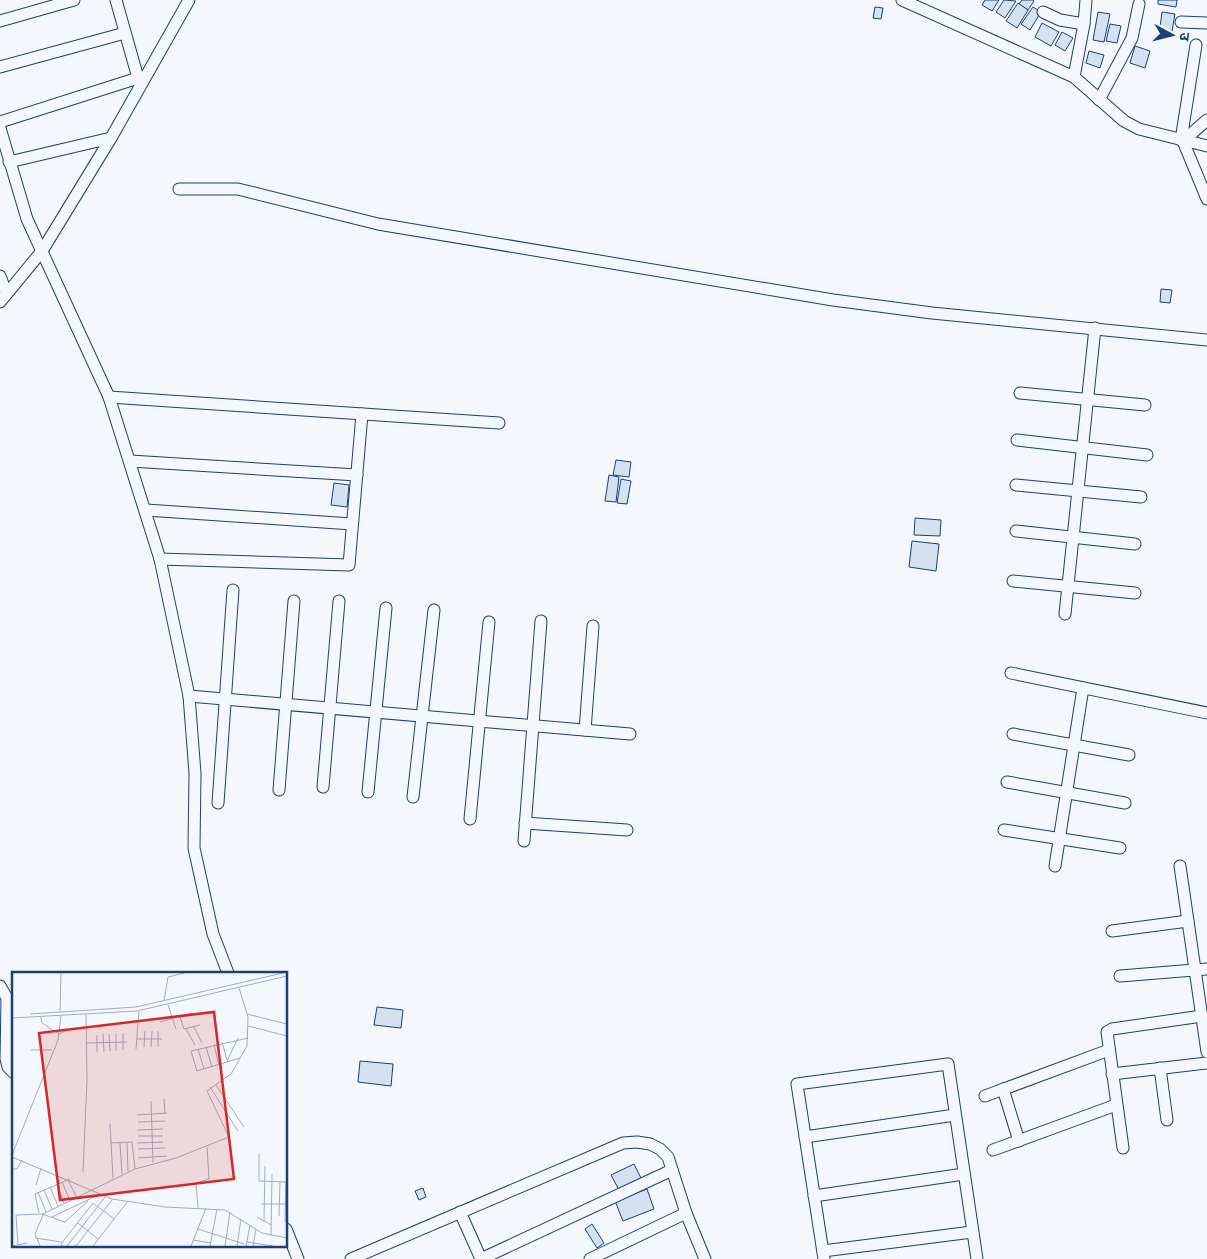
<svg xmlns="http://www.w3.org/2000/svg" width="1207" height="1259" viewBox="0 0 1207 1259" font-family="Helvetica,'Noto Sans Devanagari',sans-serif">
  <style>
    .building { fill: #d5e0f0; stroke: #1d3f73 }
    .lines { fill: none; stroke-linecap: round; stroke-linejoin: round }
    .street-casing { stroke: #1d3f73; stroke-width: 13 }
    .street { stroke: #f4f7fb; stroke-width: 11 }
    .inset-road { fill: none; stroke: #9eadc5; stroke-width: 1 }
    .view { fill: #d62828; fill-opacity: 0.15; stroke: #d62828; stroke-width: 2.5 }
    .inset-edge { fill: none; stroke: #1d3f73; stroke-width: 2.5 }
  </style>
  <rect width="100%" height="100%" fill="#f4f7fb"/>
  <g class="building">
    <polygon points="985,0 999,0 992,11 982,5"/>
    <polygon points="1004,0 1016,1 1005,18 996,12"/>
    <polygon points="1022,0 1033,0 1034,1 1028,10 1019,4"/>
    <polygon points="1158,0 1177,0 1176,7 1158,4"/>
    <polygon points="1018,3 1028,10 1017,28 1006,21"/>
    <polygon points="875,7 883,8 881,19 873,18"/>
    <polygon points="1033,7 1041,12 1030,30 1021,24"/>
    <polygon points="1098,12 1110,14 1104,42 1093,40"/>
    <polygon points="1162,12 1175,14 1171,37 1159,35"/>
    <polygon points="1042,23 1059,32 1051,46 1035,37"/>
    <polygon points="1110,24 1121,26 1117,43 1106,41"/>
    <polygon points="1062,32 1073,38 1065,51 1055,45"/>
    <polygon points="1135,46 1150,51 1145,68 1130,63"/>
    <polygon points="1089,51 1104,55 1100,68 1086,63"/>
    <polygon points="1161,289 1172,290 1170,303 1160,302"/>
    <polygon points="616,460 631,462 629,477 613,475"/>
    <polygon points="609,475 619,477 616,502 605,501"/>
    <polygon points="621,479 631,481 627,504 617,503"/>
    <polygon points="334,483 349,485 347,507 331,505"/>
    <polygon points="915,518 941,520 940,536 914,535"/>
    <polygon points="912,541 939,544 936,571 909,567"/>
    <polygon points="377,1007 403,1010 401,1028 374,1025"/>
    <polygon points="360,1061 393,1064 391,1086 358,1082"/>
    <polygon points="634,1164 641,1178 619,1190 611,1175"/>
    <polygon points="423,1188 426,1197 419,1200 415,1191"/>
    <polygon points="647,1189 654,1209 623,1221 615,1201"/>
    <polygon points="592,1224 604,1243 597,1248 585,1229"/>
  </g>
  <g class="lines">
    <defs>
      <g id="street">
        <polyline points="116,0 140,85"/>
        <polyline points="902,0 1074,77 1124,121 1139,129 1207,146"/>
        <polyline points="1043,12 1060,20 1084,24"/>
        <polyline points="0,21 74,0"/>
        <polyline points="1181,22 1207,23"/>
        <polyline points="0,67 125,33"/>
        <polyline points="1074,77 1084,24 1086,0"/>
        <polyline points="1099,100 1132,38 1139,4"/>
        <polyline points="1207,120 1183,141 1207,199"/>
        <polyline points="0,122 138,78"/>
        <polyline points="0,128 27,219 109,397 160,559 189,696 195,773 194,848 213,934 228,973"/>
        <polyline points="1181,140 1196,45"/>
        <polyline points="9,162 111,138"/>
        <polyline points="179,189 238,189 378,224 833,300 932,313 1207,340"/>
        <polyline points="0,276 6,292"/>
        <polyline points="0,302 42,251 111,138 189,0"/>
        <polyline points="1020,393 1145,405"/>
        <polyline points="109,397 499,423"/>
        <polyline points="1017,440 1147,455"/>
        <polyline points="130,461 357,475"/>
        <polyline points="1016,485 1141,497"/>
        <polyline points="146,510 352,524"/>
        <polyline points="1016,531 1135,544"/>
        <polyline points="160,559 349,565 362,414"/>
        <polyline points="1013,581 1135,593"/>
        <polyline points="1065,614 1095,328"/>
        <polyline points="1011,673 1207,713"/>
        <polyline points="189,696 630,734"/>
        <polyline points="585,730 593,626"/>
        <polyline points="1013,734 1129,755"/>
        <polyline points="1007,782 1125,803"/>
        <polyline points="323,787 339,601"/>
        <polyline points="279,790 294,601"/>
        <polyline points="368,792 386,608"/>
        <polyline points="413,797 434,610"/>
        <polyline points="218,803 233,590"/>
        <polyline points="470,819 489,622"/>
        <polyline points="525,823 627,830"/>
        <polyline points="1004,830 1120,848"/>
        <polyline points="524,841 541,621"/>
        <polyline points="1055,866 1083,688"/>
        <polyline points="1180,866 1207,1052"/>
        <polyline points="1112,931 1188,921"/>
        <polyline points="1120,976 1207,969"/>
        <polyline points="0,986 7,998 6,1059 8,1067 14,1073"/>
        <polyline points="1160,1068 1167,1120"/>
        <polyline points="1112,1074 1207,1063"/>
        <polyline points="1003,1089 1019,1141"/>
        <polyline points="985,1096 1109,1050"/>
        <polyline points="805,1137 955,1115"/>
        <polyline points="1123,1148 1107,1032 1112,1029 1202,1016"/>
        <polyline points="993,1150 1116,1105"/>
        <polyline points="814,1196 964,1174"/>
        <polyline points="460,1212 481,1259"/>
        <polyline points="286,1229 298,1259"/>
        <polyline points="823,1251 972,1232"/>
        <polyline points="351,1259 623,1143 637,1142 650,1144 660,1149 668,1157 686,1213 705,1259"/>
        <polyline points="481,1259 672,1170"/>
        <polyline points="590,1259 686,1213"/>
        <polyline points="824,1259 797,1084 948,1064 977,1259"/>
      </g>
    </defs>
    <use href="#street" class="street-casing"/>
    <use href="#street" class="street"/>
  </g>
  <g transform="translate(12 972)">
    <rect width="275" height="275" fill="#f4f7fb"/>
    <path class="inset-road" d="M152 29 156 5 172 1M156 33 164 57M48 39 49 1M18 42 124 35 271 1M235 42 275 52M29 45 30 51 47 62 57 57M168 45 172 57 188 53M0 46 125 39 275 4M148 50 180 41M236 54 275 64M182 55 190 71M174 57 183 73M111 61V78M91 62 92 80M97 62 98 79M104 62V79M85 63V80M125 67H150M210 70 215 88M75 71 115 70M202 73 207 93M132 75 133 59M139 75 140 59M146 75V59M194 75 200 95M124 77 127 39M186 77 192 97M19 78H40M228 86 185 99 179 79 236 66M215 89 226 66M204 113 232 155M198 115 226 159M152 127 153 142M139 129 141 190M125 143 155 141M126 150 153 149M98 152 101 206M125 158 151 157M126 164H151M99 171 120 170 123 197M108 171 110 202M115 171 116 199M125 171 151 170M126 177 153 176M247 182V209L275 210M0 183 46 68 49 44M0 185 100 227 153 235 213 238 250 261 275 266M126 186 155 184M0 197H5L10 188M71 200 75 108 74 43M56 208 65 226M50 210 58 229M24 213 29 196M45 213 52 231M38 215 46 234M32 218 40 237M26 220 34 240M249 232H274M186 236 184 211 197 207 195 175M27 241 23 222 58 207M30 242 53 250 76 229M267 244 268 210M40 245 88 222M245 245 259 253M252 249 253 194M273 250 274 210M66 251 86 267M186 257 232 272M259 264 260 202M23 266 50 270M181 268 199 271M235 270 261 274M6 273 4 243 31 242 123 197 164 186 217 165 195 119 219 102 235 74 236 45 227 16M0 274 15 271M28 274 23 262 31 243M50 274 49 272 81 231 102 247M55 274 93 225M64 274 100 228M81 274 116 229M179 274 194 236M198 274 205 237M213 274 218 240M225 274 229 247M234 274 238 253M241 274 244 257"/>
    <path class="view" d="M202 40 222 207 48 228 27 61Z"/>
    <rect width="275" height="275" class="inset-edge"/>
  </g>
  <g transform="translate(1172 35) rotate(97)" stroke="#f4f7fb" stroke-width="4" paint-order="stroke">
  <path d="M0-4L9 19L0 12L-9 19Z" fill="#1d3f73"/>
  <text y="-8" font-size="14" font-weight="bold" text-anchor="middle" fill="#1d3f73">उ</text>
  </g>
</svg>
